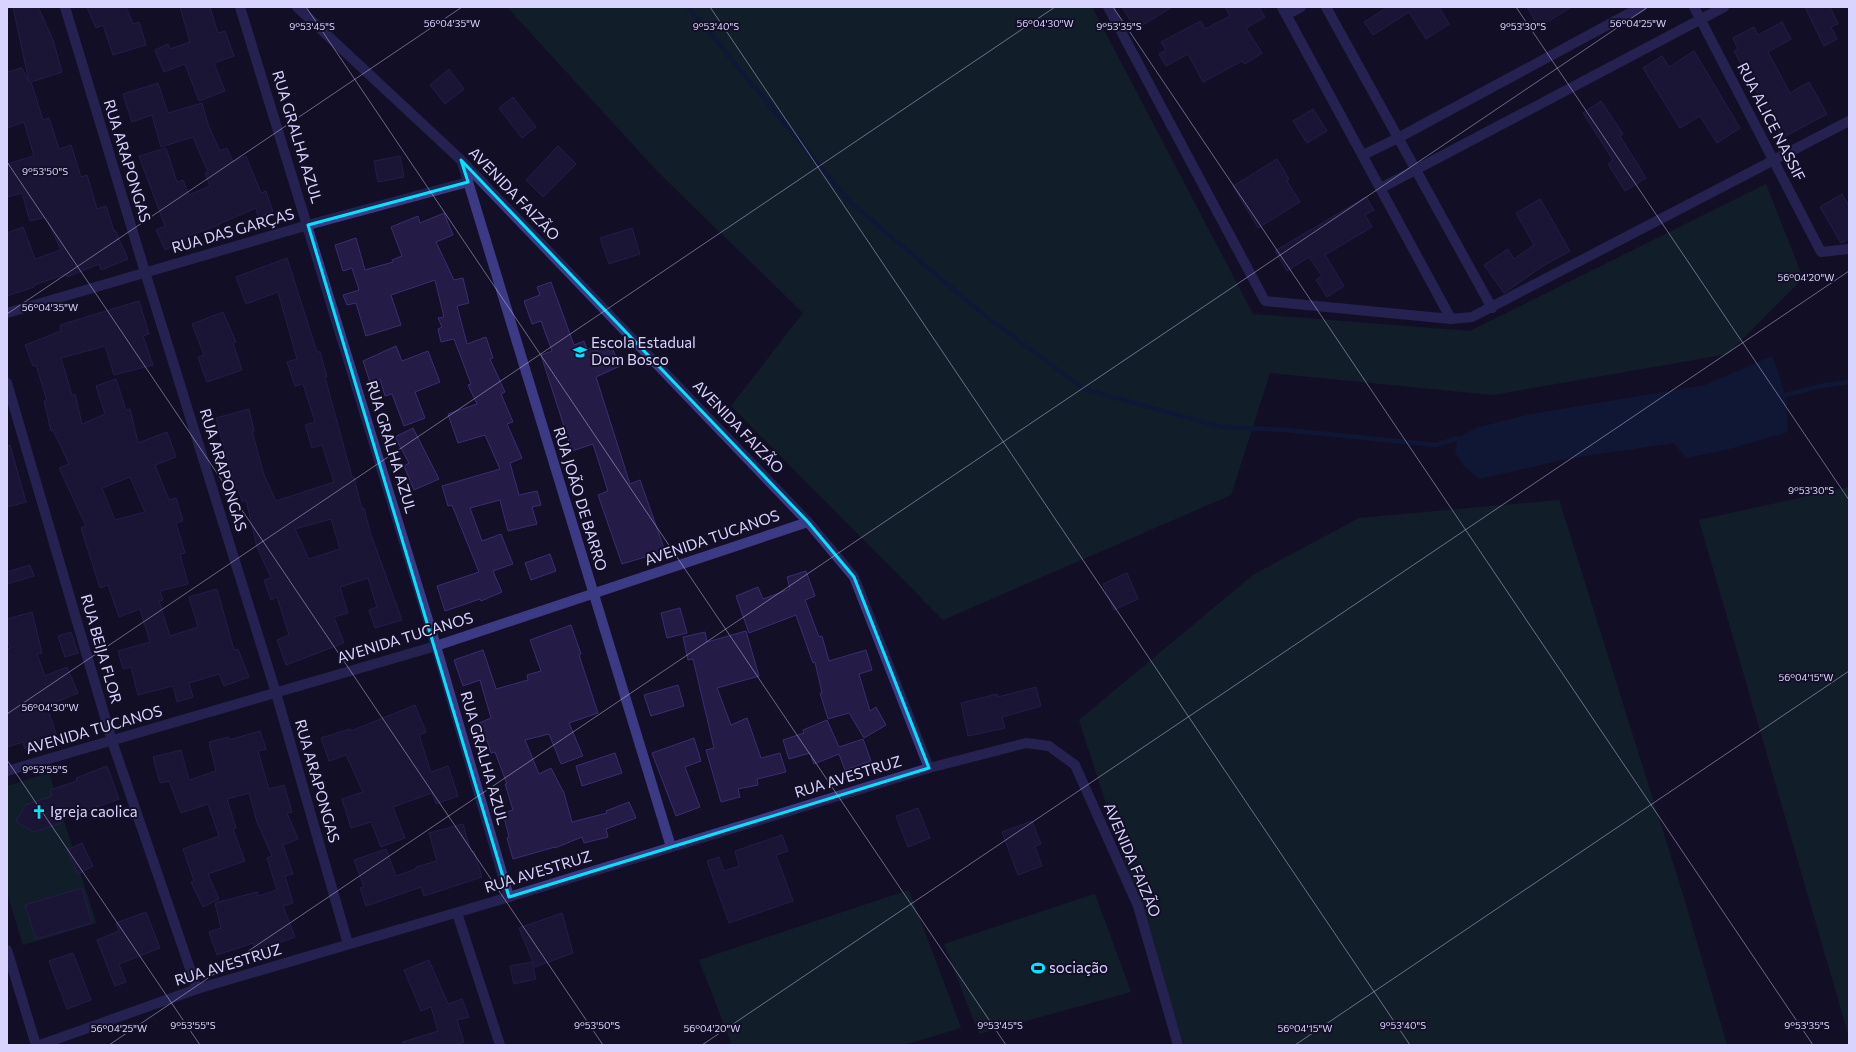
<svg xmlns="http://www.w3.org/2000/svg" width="1856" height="1052" viewBox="0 0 1856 1052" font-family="Commissioner,sans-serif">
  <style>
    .green { fill: #12302f }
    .water { fill: #0c2248 }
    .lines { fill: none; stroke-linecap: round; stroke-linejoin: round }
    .stream { stroke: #0c2248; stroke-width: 4.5 }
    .building { fill: #241b47; stroke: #3b2d73; fill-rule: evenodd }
    .minor { stroke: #3d3a85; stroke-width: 10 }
    .marked { fill: none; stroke: #00e5ff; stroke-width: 3; stroke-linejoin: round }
    .ticks { fill: none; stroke: #d9d4ff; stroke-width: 1; stroke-opacity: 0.45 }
    .labels { text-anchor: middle; stroke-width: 4; stroke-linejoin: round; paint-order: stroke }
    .street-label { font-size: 15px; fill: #d9d4ff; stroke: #130f26 }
    .poi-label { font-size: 15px; fill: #d9d4ff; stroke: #130f26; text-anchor: start }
    .ticks-label { font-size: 10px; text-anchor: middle; fill: #d9d4ff; stroke: #130f26; stroke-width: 4; stroke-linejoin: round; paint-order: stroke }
  </style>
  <rect width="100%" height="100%" fill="#130f26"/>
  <g class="green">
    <polygon points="507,7 1092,7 1253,314 1470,331 1766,184 1803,278 1728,354 1493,395 1270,373 1231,495 943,620 731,406 803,313 657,171"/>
    <polygon points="1849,487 1849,1037 1699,520"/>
    <polygon points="1559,500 1684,898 1727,1045 1184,1045 1079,720 1253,575 1359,518"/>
    <polygon points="49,773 96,923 23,945 7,893 7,786"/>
    <polygon points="909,890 961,1028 904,1045 732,1045 699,960"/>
    <polygon points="1095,894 1131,992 979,1034 944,944"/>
  </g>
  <path class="water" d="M1772 356C1784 386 1787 400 1788 432L1729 449 1686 458 1674 443 1571 458 1479 479 1463 465 1455 452 1458 438 1476 428 1526 415 1705 385Z"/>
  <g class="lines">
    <g class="stream">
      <polyline points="688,7 849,201 979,311 1084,389 1221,427 1286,430 1436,445 1458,438"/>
      <polyline points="1785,395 1821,386 1849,382"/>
    </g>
  </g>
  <g class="building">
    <polygon points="13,7 38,7 53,40 62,72 31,82 43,120 49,118 59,149 71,145 81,177 87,175 97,209 106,206 114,231 115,230 128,259 101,270 99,264 67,277 66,274 34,285 34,287 7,296 7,233 23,227 35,259 61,250 46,217 30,221 22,193 7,197 7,164 34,156 24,122 7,128 7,72 22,68 29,82"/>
    <polygon points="87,7 126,7 133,24 139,22 146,45 113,55 103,25 96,28"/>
    <polygon points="180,7 210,7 218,33 225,31 234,56 214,63 225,91 199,101 185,64 164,72 155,50 168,44 170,49 190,42"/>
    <polygon points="1122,7 1172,7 1136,29"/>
    <polygon points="1225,7 1259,7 1265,17 1246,28 1262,53 1245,64 1242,61 1203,82 1188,54 1166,66 1159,54 1166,50 1161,42 1201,21 1205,29 1230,16"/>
    <polygon points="1388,7 1439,7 1449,24 1426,39 1409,12 1373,35 1364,22"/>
    <polygon points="1527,7 1571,7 1539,27"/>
    <polygon points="1805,7 1830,7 1838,24 1831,27 1837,39 1824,46"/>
    <polygon points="1782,22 1791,39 1768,52 1790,93 1809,82 1827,114 1782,138 1734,51 1738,49 1733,38 1754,27 1758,35"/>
    <polygon points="1694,51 1740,128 1717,143 1700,116 1680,128 1643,68 1662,56 1669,67"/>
    <polygon points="449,69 464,89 445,104 430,85"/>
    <polygon points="158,83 168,113 202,103 209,127 220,151 227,148 233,162 246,156 261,193 266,191 273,212 258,217 256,208 219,224 219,225 189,236 191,238 165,250 156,230 165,226 139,156 166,148 177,182 183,180 189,195 210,186 205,173 208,172 193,137 161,147 152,115 132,122 123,94"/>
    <polygon points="513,97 536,127 522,138 499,108"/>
    <polygon points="1601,101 1623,134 1620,136 1646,178 1625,191 1608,164 1613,160 1583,113"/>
    <polygon points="1313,109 1327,131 1307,143 1293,121"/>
    <polygon points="558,146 576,164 543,197 526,180"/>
    <polygon points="400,156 404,177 378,182 374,161"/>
    <polygon points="1277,159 1289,179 1287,181 1300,202 1258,228 1233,186"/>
    <polygon points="1842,194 1849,206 1849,239 1841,243 1820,207"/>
    <polygon points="1366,197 1374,210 1365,215 1372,227 1325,255 1344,286 1327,297 1316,280 1322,276 1309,257 1287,271 1275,251"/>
    <polygon points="1540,199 1570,251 1543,266 1504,293 1484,265 1508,249 1514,259 1534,245 1516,213"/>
    <polygon points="444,213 453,235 436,242 454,280 463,278 469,303 457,306 467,344 486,337 493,358 490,359 505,392 501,394 513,422 507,424 522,458 510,463 519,495 537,491 541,505 532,507 537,524 508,531 500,500 470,508 482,541 501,534 513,564 493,571 502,592 481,601 480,599 445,611 437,586 479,572 452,505 448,506 442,486 500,469 485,435 458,443 448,414 477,404 468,385 471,384 454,339 441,342 438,329 442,327 438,318 444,317 435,280 391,295 401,325 366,336 356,303 347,305 343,295 359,290 352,268 343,271 335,245 356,238 365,270 393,262 392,260 402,256 391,227 418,216 420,223"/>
    <polygon points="632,228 640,254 609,264 600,238"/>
    <path d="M287 258 317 352H320L327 377H325L352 477H354L362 509 364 508 371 535 402 620 375 628 369 610 377 607 368 578 340 587 348 613 334 617 344 643 286 665 277 640 289 635 277 597 271 600 264 580 271 578 257 547 246 500 243 502 233 480 216 418 249 409 254 431H252L264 475 276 501 334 482 322 445 312 448 305 425 315 422 303 384 295 386 287 362 297 359 278 292 246 304 236 277ZM331 519 340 549 309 559 295 529Z"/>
    <polygon points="551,282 574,345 584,341 587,350 609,341 620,366 596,377 630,484 640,480 665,551 622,564 598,495 608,491 593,444 572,451 541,355 552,351 541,321 532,324 524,301 540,295 537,287"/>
    <path d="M139 301 149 334 143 336 153 365 114 375 105 346 61 358 72 395 75 394 82 424 105 414 96 386 116 379 126 410 130 409 138 443 167 432 176 457 155 465 169 500 176 498 183 521 176 523 185 553 180 554 188 584 160 591 163 600 159 601 170 636 198 627 189 597 217 589 234 650 238 649 249 677 224 686 219 674 189 683 193 697 177 702 173 686 138 695 131 667 123 669 118 651 150 642 140 609 119 617 108 585 100 588 81 528 86 526 59 468 69 464 53 430 51 431 44 401H47L36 365 33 366 25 345 61 331 60 325ZM130 477 145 512 115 520 102 488Z"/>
    <polygon points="223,312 236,342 233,343 242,370 207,382 198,357 204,355 192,324"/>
    <polygon points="396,346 402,361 428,351 440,382 415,392 425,418 404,426 392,394 385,396 380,379 370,382 363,361"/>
    <polygon points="413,428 439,479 414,490 404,466 409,463 395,437"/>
    <polygon points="10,445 26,502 7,507 7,446"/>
    <polygon points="550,554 556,571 531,580 525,563"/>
    <polygon points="30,565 34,576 7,584 7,572"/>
    <polygon points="806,571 815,596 805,600 819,637 822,636 829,661 866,650 872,670 859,674 870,711 876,707 886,725 864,738 849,713 828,719 820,693 822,693 815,662 813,663 796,615 749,633 736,596 758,587 763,599 790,589 787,577"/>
    <polygon points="1127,573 1138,599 1114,610 1103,584"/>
    <polygon points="680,608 687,633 667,638 661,613"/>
    <polygon points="32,612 42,653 37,654 45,676 67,667 78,693 47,706 57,737 25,749 23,742 7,747 7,649 10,648 7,637 7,619"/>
    <polygon points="571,625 581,654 579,655 598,713 569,723 583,756 561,764 549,734 525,740 539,774 551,768 564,793 572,822 607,813 606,811 629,802 636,818 606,829 608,837 584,843 582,837 555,848 555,847 513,859 507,838 509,837 503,813 513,810 505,784 507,784 495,752 491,753 487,740 479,743 472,726 491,718 480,680 463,686 454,660 483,650 496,689 528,680 527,675 541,671 530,640"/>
    <polygon points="746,631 759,676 717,688 731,725 747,718 761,758 780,753 786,772 757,779 758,785 738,789 740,797 721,802 706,750 714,748 693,659 688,660 683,637 705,632 707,642"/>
    <polygon points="71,632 78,653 65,657 58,636"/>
    <polygon points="678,685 684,706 651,716 644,695"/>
    <polygon points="1036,687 1041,706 1002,717 1005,728 968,736 961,703 997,694 998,697"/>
    <polygon points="415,705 426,732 419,735 431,772 448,766 458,796 436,804 432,793 393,807 405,838 381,847 371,822 351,828 342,799 363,792 346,755 329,761 321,738 350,729 351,731"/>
    <polygon points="827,720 839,747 863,739 871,761 845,770 839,754 814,764 810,753 789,759 783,740 804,733 803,730"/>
    <polygon points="260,731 266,749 258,751 269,789 284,785 292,812 287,813 298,839 283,845 293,874 285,876 293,903 283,906 295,937 256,951 253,943 217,955 209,932 221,928 215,903 257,892 258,896 277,890 267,858 272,856 257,822 249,793 227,799 236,828 233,829 245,861 208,874 219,899 203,907 191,882 194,881 183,849 219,836 208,804 181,813 169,781 160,783 153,757 181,750 189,780 216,771 209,742 229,737 229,740"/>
    <polygon points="694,738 701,761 685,767 700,807 676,816 652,753"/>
    <polygon points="615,753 622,773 582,786 576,766"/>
    <polygon points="107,766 119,799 60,820 61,823 34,832 16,822 25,805 52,796 50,790 77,781 76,778"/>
    <polygon points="918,808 930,838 908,847 896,816"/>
    <polygon points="1032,821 1041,844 1035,846 1042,866 1018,875 1002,832"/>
    <polygon points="463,824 471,852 474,851 482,877 424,896 421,887 366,906 360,888 364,887 354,860 386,849 396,876 416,869 416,867 437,861 429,833"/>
    <polygon points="782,835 788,851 776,855 793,901 729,923 707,861 719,857 724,871 739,866 735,851"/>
    <polygon points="82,843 93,866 78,874 67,850"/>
    <polygon points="82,888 92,923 36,939 25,905"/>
    <polygon points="146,912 160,948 119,964 126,982 115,986 97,940 119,931 116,923"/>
    <polygon points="562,913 573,953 535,967 519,928"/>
    <polygon points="73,953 91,1000 67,1009 49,961"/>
    <polygon points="429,960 448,1004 462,999 469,1017 457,1020 464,1042 455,1045 403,1045 403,1042 438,1031 431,1007 421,1011 404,970"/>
    <polygon points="532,962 536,979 514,984 510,966"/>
  </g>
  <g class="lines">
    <g class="minor">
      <polyline points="65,7 145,272 276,693 348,944"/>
      <polyline points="240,7 436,646 509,897"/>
      <polyline points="297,7 461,160 808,522 854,577 929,768"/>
      <polyline points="1108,7 1265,301 1451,319 1472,317 1849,121"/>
      <polyline points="1282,7 1451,319"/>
      <polyline points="1326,7 1492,308"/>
      <polyline points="1694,7 1821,252 1849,249"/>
      <polyline points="1286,15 1301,7"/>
      <polyline points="1363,155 1398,138 1641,7"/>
      <polyline points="462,162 671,847"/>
      <polyline points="1381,188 1724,7"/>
      <polyline points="7,313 308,225 468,182"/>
      <polyline points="7,383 112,741 197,989"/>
      <polyline points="7,771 436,646 808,522"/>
      <polyline points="457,913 500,1045"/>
      <polyline points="7,950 36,1045"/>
      <polyline points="40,1045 197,989 509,897 929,768 1026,743 1049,746 1075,765 1138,906 1178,1045"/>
    </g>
  </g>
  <path d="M0 0H1856V1052H0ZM461 160 808 522 854 577 929 768 509 897 308 225 468 182Z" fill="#130f26" fill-opacity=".55" fill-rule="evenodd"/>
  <path class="marked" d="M461 160 808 522 854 577 929 768 509 897 308 225 468 182Z"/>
  <path class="ticks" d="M306 7 1006 1045M710 7 1410 1045M1113 7 1813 1045M1516 7 1849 500M7 162 603 1045M7 314 462 7M7 714 1055 7M7 760 200 1045M109 1045 1648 7M702 1045 1849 271M1295 1045 1849 671"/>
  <defs>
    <symbol id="school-bare" viewBox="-9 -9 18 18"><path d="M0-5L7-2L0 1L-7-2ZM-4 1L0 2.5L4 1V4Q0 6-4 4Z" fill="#00e5ff" stroke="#130f26" stroke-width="2.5" paint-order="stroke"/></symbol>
    <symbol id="church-bare" viewBox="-9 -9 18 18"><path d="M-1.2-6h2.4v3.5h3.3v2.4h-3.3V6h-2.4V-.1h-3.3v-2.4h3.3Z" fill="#00e5ff" stroke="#130f26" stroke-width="2.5" paint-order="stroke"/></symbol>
    <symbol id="stadium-bare" viewBox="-9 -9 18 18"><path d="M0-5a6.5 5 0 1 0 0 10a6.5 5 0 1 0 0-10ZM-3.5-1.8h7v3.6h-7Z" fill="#00e5ff" stroke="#130f26" stroke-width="2.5" paint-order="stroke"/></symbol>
  </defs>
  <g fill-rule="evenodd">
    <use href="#school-bare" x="570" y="342" width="20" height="20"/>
    <use href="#church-bare" x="29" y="802" width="20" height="20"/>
    <use href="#stadium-bare" x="1028" y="958" width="20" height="20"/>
  </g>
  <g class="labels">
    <g class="street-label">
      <text transform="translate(1771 122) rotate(63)" y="5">RUA ALICE NASSIF</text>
      <text transform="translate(297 137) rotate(73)" y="5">RUA GRALHA AZUL</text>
      <text transform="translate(127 161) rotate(73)" y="5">RUA ARAPONGAS</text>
      <text transform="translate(514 194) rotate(46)" y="5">AVENIDA FAIZÃO</text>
      <text transform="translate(233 231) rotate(-16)" y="5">RUA DAS GARÇAS</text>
      <text transform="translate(738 427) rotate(46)" y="5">AVENIDA FAIZÃO</text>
      <text transform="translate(391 447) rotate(73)" y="5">RUA GRALHA AZUL</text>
      <text transform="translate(223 470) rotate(73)" y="5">RUA ARAPONGAS</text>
      <text transform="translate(580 499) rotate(73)" y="5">RUA JOÃO DE BARRO</text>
      <text transform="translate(712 538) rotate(-19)" y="5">AVENIDA TUCANOS</text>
      <text transform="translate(405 638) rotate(-17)" y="5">AVENIDA TUCANOS</text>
      <text transform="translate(101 649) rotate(74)" y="5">RUA BEIJA FLOR</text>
      <text transform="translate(94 730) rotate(-16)" y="5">AVENIDA TUCANOS</text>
      <text transform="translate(484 758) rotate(74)" y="5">RUA GRALHA AZUL</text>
      <text transform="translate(848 777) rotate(-17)" y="5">RUA AVESTRUZ</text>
      <text transform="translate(317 781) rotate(74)" y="5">RUA ARAPONGAS</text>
      <text transform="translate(1132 860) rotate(67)" y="5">AVENIDA FAIZÃO</text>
      <text transform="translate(538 872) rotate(-17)" y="5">RUA AVESTRUZ</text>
      <text transform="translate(228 965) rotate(-17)" y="5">RUA AVESTRUZ</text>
    </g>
    <g class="poi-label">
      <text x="591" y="348">Escola Estadual<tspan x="591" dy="17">Dom Bosco</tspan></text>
      <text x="50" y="817">Igreja caolica</text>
      <text x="1049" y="973">sociação</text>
    </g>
  </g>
  <g class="ticks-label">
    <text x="1045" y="27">56°04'30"W</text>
    <text x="452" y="27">56°04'35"W</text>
    <text x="1638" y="27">56°04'25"W</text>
    <text x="716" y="30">9°53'40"S</text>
    <text x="1523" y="30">9°53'30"S</text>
    <text x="312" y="30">9°53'45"S</text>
    <text x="1119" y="30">9°53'35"S</text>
    <text x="45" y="175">9°53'50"S</text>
    <text x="1806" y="281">56°04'20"W</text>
    <text x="50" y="311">56°04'35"W</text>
    <text x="1811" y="494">9°53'30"S</text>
    <text x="1806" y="681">56°04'15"W</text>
    <text x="50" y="711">56°04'30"W</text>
    <text x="45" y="773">9°53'55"S</text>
    <text x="193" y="1029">9°53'55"S</text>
    <text x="597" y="1029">9°53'50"S</text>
    <text x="1000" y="1029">9°53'45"S</text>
    <text x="1403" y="1029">9°53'40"S</text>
    <text x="1807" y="1029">9°53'35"S</text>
    <text x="119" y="1032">56°04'25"W</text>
    <text x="712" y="1032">56°04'20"W</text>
    <text x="1305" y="1032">56°04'15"W</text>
  </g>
  <rect width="1856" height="1052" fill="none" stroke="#d9d4ff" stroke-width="16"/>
</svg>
